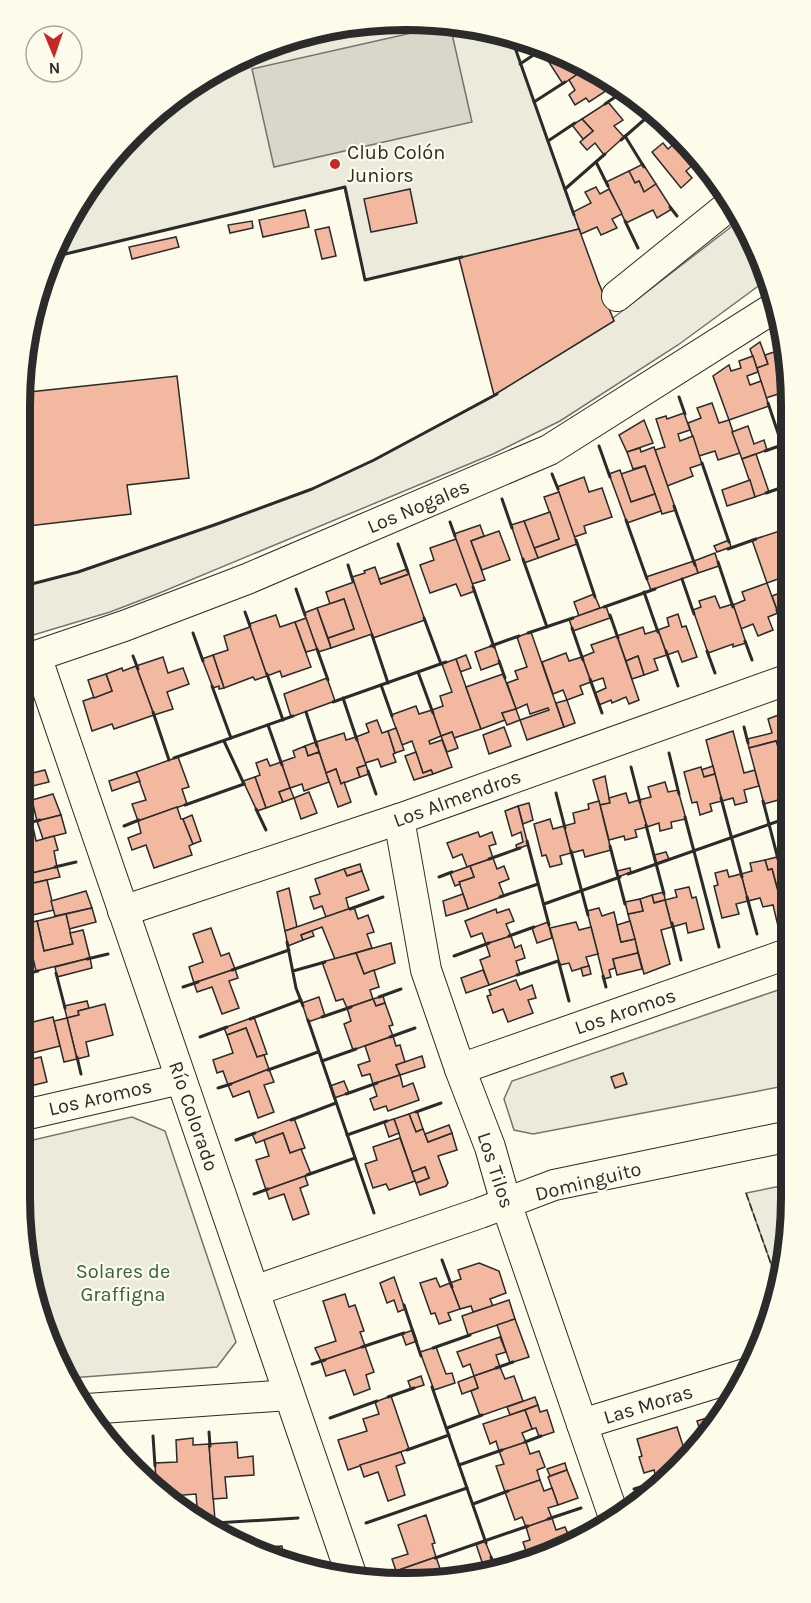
<svg xmlns="http://www.w3.org/2000/svg" width="811" height="1603" viewBox="0 0 811 1603" font-family="Karla,sans-serif">
  <style>
    .green { fill: #ecebdb; stroke: #74746e; stroke-width: 1.5 }
    .water { fill: #d8d7c9; stroke: #74746e; stroke-width: 1.5 }
    .building { fill: #f2b8a0; stroke: #2b2b2b; stroke-width: 1.5 }
    .lines { fill: none; stroke-linecap: round; stroke-linejoin: round }
    .minor-casing { stroke: #2b2b2b; stroke-width: 32 }
    .minor { stroke: #fdfbea; stroke-width: 30 }
    .fence { stroke: #2b2b2b; stroke-width: 1.5; stroke-dasharray: 8 3; stroke-linecap: butt }
    .wall { stroke: #2b2b2b; stroke-width: 3 }
    .poi-dot { fill: #c62828; stroke: #fdfbea; stroke-width: 2 }
    .labels { text-anchor: middle; stroke-width: 4.5; stroke-linejoin: round; paint-order: stroke }
    .poi-label { font-size: 20px; fill: #2b2b2b; stroke: #fdfbea; text-anchor: start }
    .street-label { font-size: 20px; fill: #2b2b2b; stroke: #fdfbea }
    .park-label { font-size: 20px; fill: #34623c; stroke: #fdfbea }
    .rim { fill: none; stroke: #2b2b2b; stroke-width: 8 }
  </style>
  <rect width="100%" height="100%" fill="#fdfbea"/>
  <g class="green">
    <polygon points="430,20 513,42 579,229 365,280 344,187 53,257 59,235 151,116 281,40"/>
    <polygon points="740,220 762,257 768,279 678,345 560,421 493,454 157,594 110,612 20,639 20,587 78,572 217,524 312,489 374,460 494,395 614,321 613,318"/>
    <polygon points="790,986 790,1085 533,1134 514,1130 504,1099 512,1081"/>
    <polygon points="132,1117 165,1131 236,1342 217,1367 70,1378 40,1322 20,1197 20,1143"/>
    <polygon points="791,1184 791,1222 776,1278 746,1193"/>
  </g>
  <polygon class="water" points="447,25 450,25 472,122 274,167 252,69"/>
  <g class="building">
    <polygon points="541,50 576,59 588,67 563,84"/>
    <polygon points="588,67 615,85 589,102 586,98 575,105 569,95 575,90 569,80"/>
    <polygon points="608,102 623,120 614,126 624,137 604,155 595,143 587,150 580,142 593,131 582,119"/>
    <polygon points="582,119 593,131 583,139 572,125"/>
    <polygon points="677,141 695,163 686,171 692,178 681,188 652,152 663,143 668,149"/>
    <polygon points="643,164 656,184 644,192 639,181 635,183 629,171"/>
    <polygon points="629,171 635,183 639,181 644,192 656,184 672,209 657,218 653,210 626,223 606,182"/>
    <polygon points="596,187 600,194 609,189 622,214 612,219 617,228 601,235 597,227 581,234 573,212 591,203 585,192"/>
    <polygon points="410,189 417,223 371,232 364,199"/>
    <polygon points="305,210 309,227 263,237 259,220"/>
    <polygon points="252,221 253,228 230,233 228,225"/>
    <polygon points="329,227 336,256 322,259 315,230"/>
    <polygon points="579,229 598,281 614,321 494,395 459,258"/>
    <polygon points="176,237 179,247 132,259 129,247"/>
    <polygon points="760,342 768,364 757,368 750,349"/>
    <polygon points="780,350 783,360 788,358 788,383 786,384 788,395 779,398 778,394 766,398 757,368 768,364 765,355"/>
    <polygon points="753,356 758,372 747,376 750,385 761,381 769,406 729,420 713,376 729,365 731,371 741,368 739,361"/>
    <polygon points="177,376 189,478 127,485 131,514 20,527 20,393"/>
    <polygon points="712,403 719,423 729,420 740,453 718,460 715,451 699,456 688,423 701,418 697,408"/>
    <polygon points="684,413 690,430 678,434 680,441 693,436 702,464 690,468 693,476 667,486 655,450 665,447 656,419 666,416 667,419"/>
    <polygon points="644,420 653,443 627,452 619,435"/>
    <polygon points="748,426 754,444 764,440 767,450 742,459 732,432"/>
    <polygon points="788,443 788,472 779,446"/>
    <polygon points="654,447 676,510 662,514 645,466 633,469 627,452 640,448 641,452"/>
    <polygon points="756,454 769,492 755,497 742,459"/>
    <polygon points="645,466 655,494 631,502 621,474"/>
    <polygon points="620,470 631,502 655,494 661,511 627,523 609,474"/>
    <polygon points="584,477 589,492 602,488 612,517 584,526 586,533 574,537 557,487"/>
    <polygon points="750,480 755,497 727,506 722,490"/>
    <polygon points="559,492 577,544 538,558 534,548 559,539 544,497"/>
    <polygon points="550,512 559,539 534,548 524,521"/>
    <polygon points="524,521 538,558 524,563 511,525"/>
    <polygon points="480,525 484,536 471,541 485,580 472,584 454,534"/>
    <polygon points="789,528 789,575 767,583 752,540"/>
    <polygon points="499,531 510,560 482,570 471,541"/>
    <polygon points="456,539 475,591 461,596 456,584 430,593 420,565 434,560 430,548"/>
    <polygon points="729,540 731,547 717,552 714,546"/>
    <polygon points="715,553 719,566 698,573 694,561"/>
    <polygon points="694,561 698,573 651,590 646,577"/>
    <polygon points="375,567 381,584 409,574 425,620 373,638 352,577 365,573 364,571"/>
    <polygon points="407,569 409,574 381,584 379,579"/>
    <polygon points="789,575 789,612 788,610 778,613 772,596 785,591 781,578"/>
    <polygon points="354,582 372,634 331,648 328,638 354,629 344,599 330,604 326,592"/>
    <polygon points="767,583 778,613 768,617 773,630 758,636 753,624 741,629 733,605 745,600 742,592"/>
    <polygon points="594,594 600,608 579,616 574,602"/>
    <polygon points="715,596 720,608 733,604 746,643 733,647 733,644 708,653 693,610 701,607 699,601"/>
    <polygon points="344,599 354,629 328,638 317,608"/>
    <polygon points="606,606 610,618 573,631 569,619"/>
    <polygon points="317,608 331,648 318,652 304,613"/>
    <polygon points="678,614 682,627 686,626 697,657 682,662 678,651 667,655 658,630 669,626 667,618"/>
    <polygon points="276,615 280,627 295,622 311,667 282,677 280,671 267,676 249,624"/>
    <polygon points="306,618 317,649 306,652 295,622"/>
    <polygon points="250,627 267,676 255,680 253,677 224,688 213,655 228,650 224,636"/>
    <polygon points="643,627 645,634 658,630 667,655 654,659 658,670 644,675 638,656 626,661 617,636"/>
    <polygon points="531,632 564,727 527,740 520,720 549,710 548,708 530,714 527,704 516,709 507,683 518,679 515,671 527,667 517,637"/>
    <polygon points="617,636 639,700 629,704 626,697 612,703 611,700 599,705 595,693 606,688 603,678 591,682 582,657 594,652 591,645"/>
    <polygon points="494,645 500,663 481,670 475,652"/>
    <polygon points="566,653 569,661 582,657 591,682 580,686 583,694 567,700 563,690 553,694 542,662"/>
    <polygon points="213,655 224,688 219,689 219,686 213,688 202,659"/>
    <polygon points="466,655 471,668 460,672 456,659"/>
    <polygon points="638,656 644,675 632,679 626,661"/>
    <polygon points="163,657 168,673 183,668 189,684 167,692 173,709 154,715 136,666"/>
    <polygon points="456,659 481,729 454,738 452,732 441,736 432,710 443,706 440,696 452,692 442,664"/>
    <polygon points="136,666 154,715 114,729 112,724 92,731 83,701 112,691 106,674 122,668 123,671"/>
    <polygon points="106,674 112,691 94,698 88,680"/>
    <polygon points="503,674 516,709 502,713 505,720 481,729 466,687"/>
    <polygon points="327,678 335,701 291,717 284,694"/>
    <polygon points="567,700 575,723 564,727 556,703"/>
    <polygon points="416,706 419,714 432,710 441,736 429,741 430,744 442,740 452,767 433,774 431,770 423,773 412,741 402,745 391,715"/>
    <polygon points="516,709 520,720 507,725 502,713"/>
    <polygon points="781,714 789,748 779,750 776,741 749,748 747,739 772,733 768,719"/>
    <polygon points="377,720 382,733 388,731 395,753 393,754 396,762 381,767 378,759 365,763 356,737 369,732 366,724"/>
    <polygon points="504,727 511,746 489,754 483,735"/>
    <polygon points="396,728 404,750 395,753 388,731"/>
    <polygon points="733,731 744,773 755,770 759,786 744,790 747,802 735,805 733,798 722,801 706,740"/>
    <polygon points="452,732 458,748 447,752 441,736"/>
    <polygon points="344,733 346,740 356,737 366,765 357,768 360,777 341,784 336,769 326,773 316,742"/>
    <polygon points="776,741 779,750 789,748 789,776 785,777 789,797 764,804 749,748"/>
    <polygon points="24,742 31,773 20,776 20,743"/>
    <polygon points="316,742 319,752 308,756 305,746"/>
    <polygon points="305,746 308,756 319,752 329,782 304,791 302,784 290,788 281,762 295,757 293,751"/>
    <polygon points="416,752 423,773 431,770 433,774 414,780 405,756"/>
    <polygon points="178,757 189,787 182,789 187,804 138,821 132,804 146,800 136,772"/>
    <polygon points="267,759 270,766 281,762 290,788 279,792 283,802 266,808 255,777 260,775 256,763"/>
    <polygon points="366,765 369,774 360,777 357,768"/>
    <polygon points="713,766 715,774 704,777 701,770"/>
    <polygon points="701,767 704,777 715,774 722,801 710,804 712,811 700,815 697,802 692,803 684,772"/>
    <polygon points="336,769 341,784 344,782 351,802 338,807 326,773"/>
    <polygon points="45,770 49,782 20,789 20,776"/>
    <polygon points="136,772 140,781 112,791 109,781"/>
    <polygon points="605,776 610,803 600,805 593,780"/>
    <polygon points="255,777 266,808 257,811 243,781"/>
    <polygon points="665,782 668,792 678,790 686,819 671,822 672,828 660,831 659,823 647,827 639,800 651,797 648,787"/>
    <polygon points="290,788 294,798 283,802 279,792"/>
    <polygon points="309,792 317,813 301,819 294,798"/>
    <polygon points="626,793 629,803 639,800 647,827 635,830 637,837 625,840 624,836 609,840 600,805 610,803 609,798"/>
    <polygon points="53,794 61,815 37,821 32,800"/>
    <polygon points="599,801 611,850 585,857 583,850 571,853 564,826 575,823 573,813 589,809 588,804"/>
    <polygon points="529,803 533,820 523,824 518,806"/>
    <polygon points="518,806 528,845 517,849 516,845 523,842 521,832 512,836 505,811"/>
    <polygon points="177,807 181,819 183,819 193,844 189,846 192,855 154,868 146,845 132,850 128,838 141,833 138,821"/>
    <polygon points="61,815 66,833 43,839 37,821"/>
    <polygon points="192,815 201,841 193,844 183,819"/>
    <polygon points="550,819 553,829 564,826 571,853 560,856 562,864 550,867 546,855 542,856 534,824"/>
    <polygon points="33,827 36,841 54,836 58,850 54,851 57,867 20,876 20,829"/>
    <polygon points="478,832 480,837 492,832 496,844 489,846 493,858 467,867 462,854 453,858 447,843"/>
    <polygon points="666,852 669,859 656,864 654,855"/>
    <polygon points="777,857 785,885 777,887 772,869 768,870 765,860"/>
    <polygon points="493,858 497,869 504,866 509,879 499,883 504,896 468,909 459,882 474,877 470,866"/>
    <polygon points="765,860 768,870 772,869 781,903 788,900 790,905 790,922 778,926 773,905 763,907 760,898 748,901 741,874 752,871 750,863"/>
    <polygon points="360,864 362,871 347,876 344,869"/>
    <polygon points="470,866 474,877 459,882 460,884 455,886 450,873"/>
    <polygon points="57,867 60,877 20,886 20,876"/>
    <polygon points="630,868 631,872 618,877 617,871"/>
    <polygon points="344,869 347,876 362,871 369,890 346,898 349,909 326,917 322,906 314,909 310,897 320,894 315,879"/>
    <polygon points="727,870 729,877 741,874 748,901 736,904 739,914 722,918 714,886 718,885 715,873"/>
    <polygon points="47,880 54,910 24,917 20,901 20,886"/>
    <polygon points="689,887 692,898 696,897 704,929 688,933 686,923 672,927 665,900 677,897 675,890"/>
    <polygon points="289,888 297,927 285,931 277,892"/>
    <polygon points="86,891 92,908 55,916 51,901"/>
    <polygon points="664,892 665,900 654,903 652,895"/>
    <polygon points="787,893 788,900 781,903 778,895"/>
    <polygon points="463,894 468,909 446,916 443,901"/>
    <polygon points="652,895 654,903 665,900 672,927 661,930 670,964 644,974 628,914 643,911 640,899"/>
    <polygon points="640,899 643,911 628,914 625,902"/>
    <polygon points="354,907 358,919 368,915 374,932 367,934 372,948 335,959 322,927 301,935 303,940 288,946 285,931"/>
    <polygon points="92,908 96,922 69,929 66,914"/>
    <polygon points="599,908 602,916 614,912 621,942 635,939 638,953 613,959 615,968 609,970 611,977 604,979 587,911"/>
    <polygon points="496,909 497,913 509,909 514,921 506,924 511,936 486,944 482,933 471,937 465,921"/>
    <polygon points="66,914 73,944 44,951 37,921"/>
    <polygon points="37,921 44,951 73,944 70,933 83,930 90,958 36,971 32,954 27,955 20,925"/>
    <polygon points="630,921 635,939 621,942 617,925"/>
    <polygon points="548,922 552,938 537,943 532,928"/>
    <polygon points="576,922 579,930 591,927 598,954 586,957 589,966 572,971 569,963 560,965 550,928"/>
    <polygon points="211,928 221,956 229,953 235,969 194,983 189,967 203,962 193,934"/>
    <polygon points="312,931 314,936 303,940 301,935"/>
    <polygon points="511,936 515,948 521,945 525,958 516,961 520,974 489,985 480,960 490,956 486,944"/>
    <polygon points="391,943 395,963 364,974 356,953"/>
    <polygon points="356,953 364,974 374,970 379,987 370,990 373,999 347,1008 343,999 336,1001 322,962"/>
    <polygon points="638,953 642,969 617,975 613,959"/>
    <polygon points="90,958 92,968 57,977 55,967"/>
    <polygon points="589,966 591,974 583,976 581,968"/>
    <polygon points="235,969 238,978 229,981 239,1008 222,1014 212,987 197,992 194,983"/>
    <polygon points="483,970 489,985 466,993 461,978"/>
    <polygon points="516,980 520,990 532,985 536,998 528,1000 533,1013 508,1022 503,1009 493,1013 487,996 491,995 489,990"/>
    <polygon points="383,996 385,1003 376,1006 373,999"/>
    <polygon points="319,997 325,1016 308,1022 302,1003"/>
    <polygon points="373,999 376,1006 385,1003 393,1025 389,1026 393,1036 353,1050 344,1024 351,1021 347,1008"/>
    <polygon points="87,1001 89,1008 78,1011 79,1015 67,1018 64,1006"/>
    <polygon points="105,1004 113,1035 86,1042 89,1056 77,1059 67,1018 79,1015 78,1011"/>
    <polygon points="53,1017 60,1046 32,1053 25,1024"/>
    <polygon points="254,1017 267,1054 257,1057 246,1028 227,1035 224,1028"/>
    <polygon points="67,1018 77,1059 64,1062 54,1021"/>
    <polygon points="246,1028 257,1057 264,1055 269,1069 228,1085 223,1071 217,1073 213,1060 233,1053 227,1035"/>
    <polygon points="393,1036 396,1046 400,1045 405,1062 396,1065 400,1075 373,1084 370,1074 362,1076 358,1065 370,1061 365,1046"/>
    <polygon points="422,1056 425,1067 400,1075 396,1065"/>
    <polygon points="41,1057 47,1082 26,1087 20,1062"/>
    <polygon points="21,1064 26,1087 20,1088 20,1065"/>
    <polygon points="269,1069 274,1082 264,1085 274,1112 258,1118 249,1091 233,1097 228,1085"/>
    <polygon points="623,1073 627,1084 615,1088 611,1077"/>
    <polygon points="400,1075 403,1087 413,1083 419,1100 388,1111 386,1106 374,1110 370,1099 377,1096 373,1084"/>
    <polygon points="344,1081 349,1093 334,1098 330,1086"/>
    <polygon points="417,1111 423,1129 416,1132 409,1114"/>
    <polygon points="409,1114 416,1132 423,1129 428,1142 452,1133 457,1150 438,1156 448,1183 446,1186 420,1195 416,1183 429,1178 425,1167 412,1172 394,1119"/>
    <polygon points="294,1118 305,1148 290,1153 283,1133 256,1143 252,1134"/>
    <polygon points="394,1119 399,1133 389,1137 384,1122"/>
    <polygon points="449,1125 452,1133 428,1142 425,1134"/>
    <polygon points="283,1133 290,1153 301,1149 311,1174 266,1190 256,1160 269,1156 264,1140"/>
    <polygon points="400,1138 415,1181 389,1190 386,1184 373,1188 365,1164 377,1160 373,1147"/>
    <polygon points="425,1167 429,1178 416,1183 412,1172"/>
    <polygon points="305,1176 308,1185 300,1188 309,1214 293,1220 284,1194 269,1199 266,1190"/>
    <polygon points="479,1263 499,1271 506,1293 490,1299 493,1306 473,1312 471,1306 460,1309 450,1283 461,1279 458,1270"/>
    <polygon points="394,1277 405,1309 398,1312 394,1300 387,1303 380,1283"/>
    <polygon points="436,1278 440,1287 450,1283 460,1309 448,1313 451,1320 439,1324 435,1313 431,1314 420,1283"/>
    <polygon points="345,1294 349,1307 355,1305 364,1331 360,1332 365,1346 321,1361 315,1348 336,1341 323,1301"/>
    <polygon points="509,1300 515,1319 468,1335 462,1316"/>
    <polygon points="515,1319 529,1357 510,1363 497,1325"/>
    <polygon points="413,1330 417,1341 406,1345 402,1334"/>
    <polygon points="500,1337 506,1352 496,1355 500,1367 474,1376 470,1364 463,1367 457,1352"/>
    <polygon points="365,1346 374,1372 366,1375 370,1389 354,1395 345,1370 326,1376 321,1361"/>
    <polygon points="436,1347 446,1374 452,1373 455,1383 434,1390 420,1352"/>
    <polygon points="500,1367 505,1379 514,1376 523,1401 480,1416 471,1391 478,1388 474,1376"/>
    <polygon points="421,1376 424,1385 411,1389 408,1381"/>
    <polygon points="474,1376 478,1388 462,1394 458,1382"/>
    <polygon points="391,1396 409,1449 348,1470 338,1440 367,1431 363,1419 379,1414 375,1402"/>
    <polygon points="535,1397 538,1405 510,1415 507,1407"/>
    <polygon points="538,1405 540,1412 547,1410 554,1432 539,1437 536,1428 532,1429 525,1410"/>
    <polygon points="525,1410 532,1429 522,1433 526,1442 499,1451 496,1441 490,1444 483,1424"/>
    <polygon points="707,1418 710,1427 702,1437 697,1421"/>
    <polygon points="677,1427 687,1458 680,1461 681,1466 678,1471 666,1479 657,1482 654,1470 644,1473 639,1457 642,1456 637,1439"/>
    <polygon points="193,1438 193,1445 209,1444 216,1533 198,1519 196,1494 171,1496 156,1482 155,1463 177,1462 176,1440"/>
    <polygon points="237,1442 238,1458 253,1456 254,1475 225,1477 227,1498 213,1499 209,1444"/>
    <polygon points="526,1442 530,1454 539,1451 545,1467 537,1470 540,1480 505,1492 496,1466 504,1464 499,1451"/>
    <polygon points="401,1452 405,1463 396,1466 405,1495 388,1501 378,1472 364,1477 360,1465"/>
    <polygon points="565,1463 567,1470 550,1476 547,1469"/>
    <polygon points="567,1470 578,1498 558,1505 548,1477"/>
    <polygon points="540,1480 544,1491 552,1488 558,1505 548,1508 552,1518 526,1527 522,1517 515,1520 505,1492"/>
    <polygon points="426,1515 435,1543 432,1544 436,1557 396,1571 392,1559 408,1554 398,1525"/>
    <polygon points="552,1518 556,1530 565,1527 572,1543 541,1554 539,1550 527,1554 523,1542 530,1540 526,1527"/>
    <polygon points="485,1541 493,1561 483,1565 476,1544"/>
    <polygon points="282,1546 283,1558 255,1548 266,1547"/>
    <polygon points="436,1557 443,1577 448,1576 450,1580 415,1579 414,1578 398,1578 396,1571"/>
  </g>
  <g class="lines">
    <defs>
      <g id="minor">
        <polyline points="617,296 731,204"/>
        <polyline points="36,656 352,1577"/>
        <polyline points="20,657 36,656 124,626 247,579 549,450 775,307"/>
        <polyline points="399,819 426,970 460,1069 490,1147 506,1203 614,1517"/>
        <polyline points="123,911 399,819 789,679"/>
        <polyline points="460,1069 790,953"/>
        <polyline points="20,1116 181,1079"/>
        <polyline points="254,1291 480,1213 554,1185 790,1136"/>
        <polyline points="87,1409 289,1395"/>
        <polyline points="582,1424 748,1373"/>
      </g>
    </defs>
    <use href="#minor" class="minor-casing"/>
    <use href="#minor" class="minor"/>
    <polyline class="fence" points="746,1193 776,1278"/>
    <g class="wall">
      <polyline points="513,42 574,215"/>
      <polyline points="520,64 541,50"/>
      <polyline points="534,102 565,82"/>
      <polyline points="605,104 624,91"/>
      <polyline points="625,136 644,167"/>
      <polyline points="621,140 653,112"/>
      <polyline points="548,141 575,123"/>
      <polyline points="596,162 608,186"/>
      <polyline points="565,189 605,154"/>
      <polyline points="670,207 677,216"/>
      <polyline points="625,221 638,248"/>
      <polyline points="53,257 345,187 365,280 462,257"/>
      <polyline points="679,397 685,414"/>
      <polyline points="768,403 782,445"/>
      <polyline points="599,446 610,477"/>
      <polyline points="765,451 782,445"/>
      <polyline points="702,463 729,542"/>
      <polyline points="552,474 558,489"/>
      <polyline points="766,493 789,485"/>
      <polyline points="502,499 512,528"/>
      <polyline points="674,506 695,565"/>
      <polyline points="626,520 647,579"/>
      <polyline points="450,522 455,536"/>
      <polyline points="576,540 595,597"/>
      <polyline points="398,544 408,572"/>
      <polyline points="728,549 756,539"/>
      <polyline points="523,559 547,627"/>
      <polyline points="718,562 733,607"/>
      <polyline points="348,565 353,581"/>
      <polyline points="682,579 694,614"/>
      <polyline points="20,587 78,572 217,524 312,489 374,460 497,394"/>
      <polyline points="473,587 494,647"/>
      <polyline points="296,589 305,615"/>
      <polyline points="644,592 658,632"/>
      <polyline points="604,607 655,589"/>
      <polyline points="777,610 789,644"/>
      <polyline points="245,612 250,626"/>
      <polyline points="610,615 618,638"/>
      <polyline points="424,618 441,664"/>
      <polyline points="572,628 583,660"/>
      <polyline points="193,633 203,661"/>
      <polyline points="528,633 573,618"/>
      <polyline points="372,635 388,683"/>
      <polyline points="745,641 752,660"/>
      <polyline points="491,646 519,636"/>
      <polyline points="317,649 328,680"/>
      <polyline points="666,651 678,686"/>
      <polyline points="707,651 715,673"/>
      <polyline points="133,656 138,669"/>
      <polyline points="499,661 505,678"/>
      <polyline points="418,672 433,713"/>
      <polyline points="267,674 283,720"/>
      <polyline points="590,679 602,713"/>
      <polyline points="381,685 392,716"/>
      <polyline points="212,686 231,738"/>
      <polyline points="343,698 357,740"/>
      <polyline points="333,702 446,662"/>
      <polyline points="153,712 169,760"/>
      <polyline points="306,712 317,746"/>
      <polyline points="268,725 282,765"/>
      <polyline points="744,727 748,743"/>
      <polyline points="224,741 244,784"/>
      <polyline points="669,753 679,794"/>
      <polyline points="174,758 293,716"/>
      <polyline points="631,767 640,802"/>
      <polyline points="368,771 376,794"/>
      <polyline points="556,793 565,828"/>
      <polyline points="721,798 742,877"/>
      <polyline points="763,801 778,859"/>
      <polyline points="185,805 244,784"/>
      <polyline points="256,809 266,830"/>
      <polyline points="685,817 719,947"/>
      <polyline points="20,825 40,820"/>
      <polyline points="646,825 664,894"/>
      <polyline points="124,826 139,820"/>
      <polyline points="527,841 549,925"/>
      <polyline points="610,846 625,904"/>
      <polyline points="571,851 588,915"/>
      <polyline points="489,859 520,848"/>
      <polyline points="55,867 76,862"/>
      <polyline points="628,874 790,817"/>
      <polyline points="439,877 452,872"/>
      <polyline points="500,897 538,884"/>
      <polyline points="747,897 757,934"/>
      <polyline points="544,904 620,877"/>
      <polyline points="350,909 383,897"/>
      <polyline points="672,923 681,960"/>
      <polyline points="509,936 534,927"/>
      <polyline points="287,942 296,988 303,1006"/>
      <polyline points="454,956 489,943"/>
      <polyline points="87,959 108,954"/>
      <polyline points="559,963 569,1001"/>
      <polyline points="232,970 289,950"/>
      <polyline points="293,971 325,962"/>
      <polyline points="56,973 65,1008"/>
      <polyline points="20,975 38,971"/>
      <polyline points="517,975 558,961"/>
      <polyline points="603,976 606,987"/>
      <polyline points="183,987 198,982"/>
      <polyline points="379,997 401,989"/>
      <polyline points="322,1017 351,1007"/>
      <polyline points="250,1019 301,1000"/>
      <polyline points="308,1020 374,1213"/>
      <polyline points="200,1037 227,1027"/>
      <polyline points="390,1037 415,1028"/>
      <polyline points="77,1057 81,1074"/>
      <polyline points="322,1061 356,1049"/>
      <polyline points="268,1070 318,1052"/>
      <polyline points="218,1088 231,1084"/>
      <polyline points="346,1094 377,1083"/>
      <polyline points="416,1112 441,1103"/>
      <polyline points="291,1120 336,1103"/>
      <polyline points="347,1135 387,1121"/>
      <polyline points="236,1140 255,1133"/>
      <polyline points="307,1175 355,1158"/>
      <polyline points="254,1194 268,1189"/>
      <polyline points="442,1260 452,1287"/>
      <polyline points="404,1305 421,1356"/>
      <polyline points="362,1347 404,1333"/>
      <polyline points="433,1348 470,1335"/>
      <polyline points="312,1364 325,1360"/>
      <polyline points="496,1368 513,1362"/>
      <polyline points="432,1387 486,1543"/>
      <polyline points="388,1397 414,1388"/>
      <polyline points="330,1418 377,1401"/>
      <polyline points="447,1428 482,1415"/>
      <polyline points="209,1432 210,1446"/>
      <polyline points="153,1436 155,1466"/>
      <polyline points="525,1442 541,1436"/>
      <polyline points="407,1450 449,1435"/>
      <polyline points="459,1465 502,1450"/>
      <polyline points="634,1489 660,1481"/>
      <polyline points="473,1504 508,1491"/>
      <polyline points="548,1519 581,1508"/>
      <polyline points="215,1523 298,1518"/>
      <polyline points="366,1523 467,1488"/>
      <polyline points="491,1557 495,1568"/>
      <polyline points="435,1558 528,1526"/>
      <polyline points="384,1576 398,1571"/>
    </g>
  </g>
  <circle class="poi-dot" cx="335" cy="164" r="6"/>
  <g class="labels">
    <g class="poi-label">
      <text x="347" y="159">Club Colón<tspan x="347" dy="23">Juniors</tspan></text>
    </g>
    <g class="street-label">
      <text transform="translate(418 506) rotate(-23)" y="7">Los Nogales</text>
      <text transform="translate(457 798) rotate(-20)" y="7">Los Almendros</text>
      <text transform="translate(625 1011) rotate(-19)" y="7">Los Aromos</text>
      <text transform="translate(100 1097) rotate(-13)" y="7">Los Aromos</text>
      <text transform="translate(194 1116) rotate(71)" y="7">Río Colorado</text>
      <text transform="translate(496 1170) rotate(72)" y="7">Los Tilos</text>
      <text transform="translate(588 1181) rotate(-14)" y="7">Dominguito</text>
      <text transform="translate(648 1404) rotate(-17)" y="7">Las Moras</text>
    </g>
    <g class="park-label">
      <text x="123" y="1278">Solares de<tspan x="123" dy="23">Graffigna</tspan></text>
    </g>
  </g>
  <path d="M0 0H811V1603H0ZM405 30H406A375 375 0 0 1 781 405V1198A375 375 0 0 1 406 1573H405A375 375 0 0 1 30 1198V405A375 375 0 0 1 405 30Z" fill="#fdfbea" fill-rule="evenodd"/>
  <path class="rim" d="M405 30H406A375 375 0 0 1 781 405V1198A375 375 0 0 1 406 1573H405A375 375 0 0 1 30 1198V405A375 375 0 0 1 405 30Z"/>
  <g transform="translate(54 54) rotate(178)"><circle r="28" fill="#fdfbea" stroke="#a9a89e" stroke-width="1.5"/>
  <path d="M0-4.5L10 22L0 15L-10 22Z" fill="#c62828"/>
  <text y="-9" font-size="16" font-weight="bold" text-anchor="middle" fill="#2b2b2b">N</text>
  </g>
</svg>
